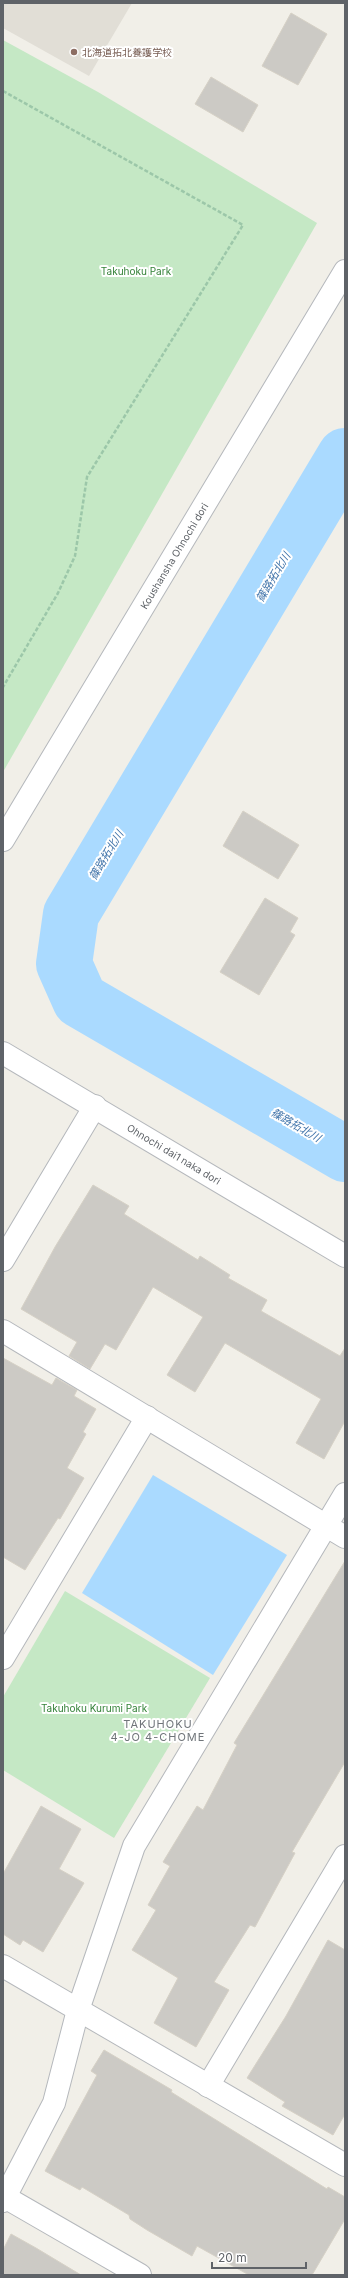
<svg xmlns="http://www.w3.org/2000/svg" width="348" height="2278" viewBox="0 0 348 2278" font-family="Inter,'Noto Sans JP',sans-serif">
  <style>
    .education { fill: #e1ded6 }
    .green { fill: #c5e8c5 }
    .water { fill: #aadaff }
    .lines { fill: none; stroke-linecap: round; stroke-linejoin: round }
    .river { stroke: #aadaff; stroke-width: 56 }
    .building { fill: #cccac5; stroke: #d6d1c6 }
    .minor-casing { stroke: #b5b8bc; stroke-width: 24 }
    .path { stroke: #9cc7a9; stroke-width: 2.5; stroke-dasharray: 4 2; stroke-linecap: butt }
    .minor { stroke: #fff; stroke-width: 22 }
    .education-dot { fill: #8d6e63; stroke: #fff; stroke-width: 1.5 }
    .labels { text-anchor: middle; stroke-width: 4; stroke-linejoin: round; paint-order: stroke }
    .education-label { font-size: 10px; fill: #785e54; stroke: #fff; text-anchor: start }
    .park-label { font-size: 10px; fill: #348238; stroke: #fff }
    .street-label { font-size: 10px; fill: #5f6368; stroke: #fff }
    .water-label { font-size: 11px; font-style: italic; fill: #4174aa; stroke: #fff }
    .neighbourhood-label { font-size: 11px; letter-spacing: 1px; fill: #70757a; stroke: #fff }
  </style>
  <rect width="100%" height="100%" fill="#f1efe8"/>
  <polygon class="education" points="3,3 132,3 89,76 3,28"/>
  <g class="green">
    <polygon points="3,40 98,92 317,223 3,772"/>
    <polygon points="65,1591 210,1678 114,1838 3,1770 3,1697"/>
  </g>
  <polygon class="water" points="153,1475 287,1555 213,1675 82,1593"/>
  <g class="lines">
    <polyline class="river" points="345,456 71,914 64,964 80,1000 345,1154"/>
  </g>
  <g class="building">
    <polygon points="291,13 327,34 298,85 262,66"/>
    <polygon points="211,77 258,105 243,132 195,104"/>
    <polygon points="243,811 299,845 278,879 223,846"/>
    <polygon points="265,898 298,918 290,932 295,935 259,995 220,972"/>
    <polygon points="93,1185 129,1206 124,1214 198,1260 200,1256 230,1275 228,1278 267,1300 261,1311 340,1356 345,1348 345,1421 324,1459 296,1443 321,1399 225,1343 195,1392 167,1375 203,1317 153,1287 116,1350 105,1344 90,1369 69,1356 77,1342 21,1309 55,1247"/>
    <polygon points="3,1358 52,1385 56,1378 77,1390 74,1396 96,1409 83,1432 86,1434 67,1468 84,1478 60,1519 58,1518 25,1570 3,1557"/>
    <polygon points="345,1561 345,1762 292,1852 295,1853 255,1927 250,1925 214,1982 229,1990 196,2047 154,2023 178,1978 132,1950 156,1910 148,1905 170,1866 163,1862 197,1806 203,1810 237,1745 234,1743"/>
    <polygon points="41,1806 81,1829 59,1869 84,1883 43,1952 23,1940 20,1945 3,1934 3,1874"/>
    <polygon points="328,1940 345,1950 345,2114 333,2135 282,2106 285,2102 247,2078 286,2016"/>
    <polygon points="104,2050 172,2090 171,2092 327,2189 328,2187 345,2197 345,2219 312,2275 249,2275 197,2246 192,2256 147,2230 130,2219 129,2215 82,2187 80,2190 45,2171 97,2075 91,2071"/>
    <polygon points="11,2234 36,2248 81,2275 3,2275 3,2250"/>
  </g>
  <g class="lines">
    <defs>
      <g id="minor">
        <polyline points="3,840 345,271"/>
        <polyline points="3,1053 345,1256"/>
        <polyline points="3,1260 95,1106"/>
        <polyline points="3,1331 345,1537"/>
        <polyline points="3,1658 147,1417"/>
        <polyline points="3,1966 345,2165"/>
        <polyline points="208,2086 345,1856"/>
        <polyline points="3,2196 140,2275"/>
        <polyline points="3,2201 54,2103 78,2010 134,1846 345,1494"/>
      </g>
    </defs>
    <use href="#minor" class="minor-casing"/>
    <polyline class="path" points="3,91 243,225 87,477 75,556 58,593 3,687"/>
    <use href="#minor" class="minor"/>
  </g>
  <circle class="education-dot" cx="74" cy="52" r="4"/>
  <g class="labels">
    <g class="education-label">
      <text x="82" y="56">北海道拓北養護学校</text>
    </g>
    <g class="park-label">
      <text x="136" y="275">Takuhoku Park</text>
      <text x="94" y="1712">Takuhoku Kurumi Park</text>
    </g>
    <g class="street-label">
      <text transform="translate(174 556) rotate(-59)" y="4">Koushansha Ohnochi dori</text>
      <text transform="translate(174 1154) rotate(31)" y="4">Ohnochi dai1 naka dori</text>
    </g>
    <g class="water-label">
      <text transform="translate(273 577) rotate(-59)" y="4">篠路拓北川</text>
      <text transform="translate(106 855) rotate(-59)" y="4">篠路拓北川</text>
      <text transform="translate(296 1125) rotate(30)" y="4">篠路拓北川</text>
    </g>
    <g class="neighbourhood-label">
      <text x="158" y="1728">TAKUHOKU<tspan x="158" dy="13">4-JO 4-CHOME</tspan></text>
    </g>
  </g>
  <rect width="348" height="2278" fill="none" stroke="#5f6368" stroke-width="8"/>
  <path d="M212 2262v6h94v-6" fill="none" stroke="#5f6368" stroke-width="2"/>
  <text x="218" y="2262" font-size="12" fill="#5f6368" stroke="#ffffff" stroke-width="3" paint-order="stroke">20 m</text>
</svg>
